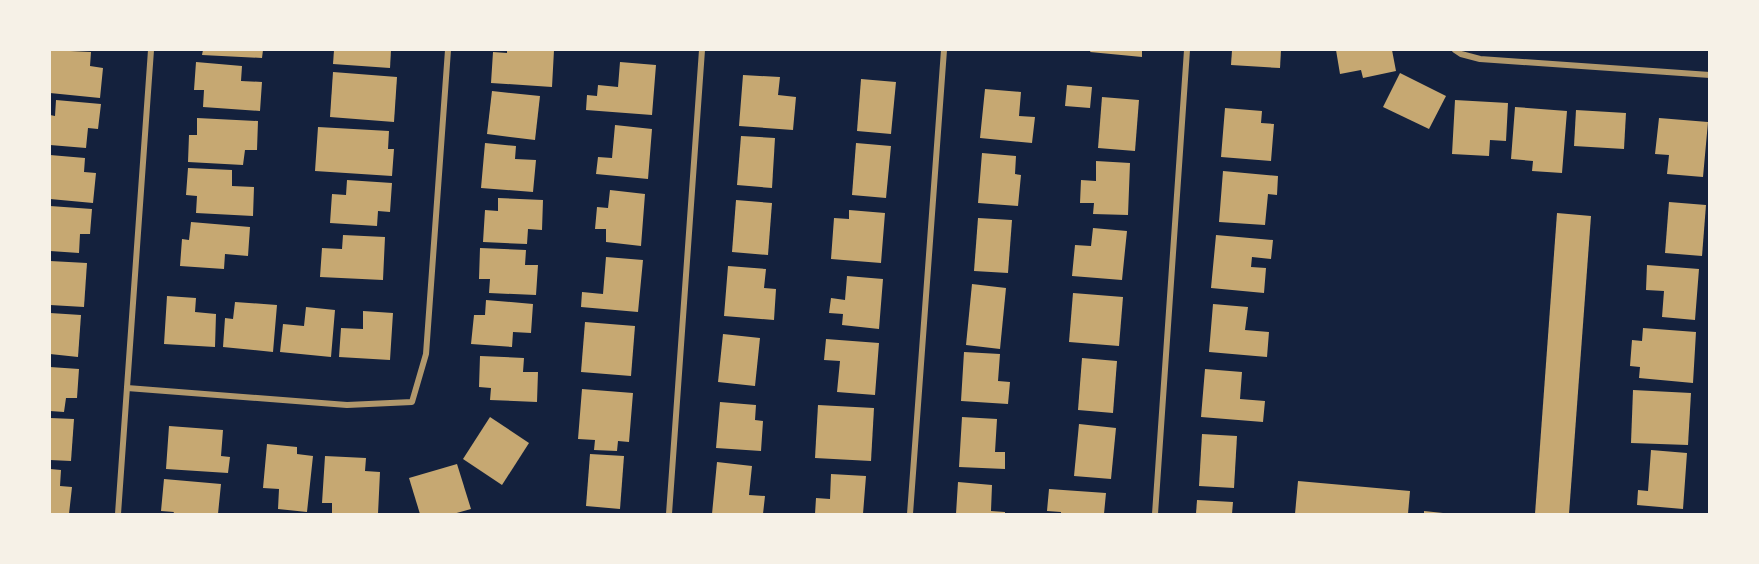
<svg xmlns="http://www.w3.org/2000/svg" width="1759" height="564" viewBox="0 0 1759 564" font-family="'Libre Baskerville',serif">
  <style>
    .building { fill: #c6a872 }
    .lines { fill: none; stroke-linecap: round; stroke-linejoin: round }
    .minor { stroke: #b1986c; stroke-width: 6 }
  </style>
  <rect width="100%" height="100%" fill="#14213d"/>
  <g class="building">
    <polygon points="50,50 91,52 90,66 103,68 100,98 50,93"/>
    <polygon points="203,50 263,50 262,58 202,55"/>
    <polygon points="334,50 391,50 390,68 333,64"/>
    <polygon points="507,50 554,50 552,87 491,83 493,52 507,53"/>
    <polygon points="1091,50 1142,50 1142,57 1090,52"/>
    <polygon points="1232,50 1281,50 1280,68 1231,65"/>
    <polygon points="1336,50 1392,50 1396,71 1363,78 1361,70 1340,74"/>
    <polygon points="196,62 242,66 241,81 262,82 260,111 203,107 204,90 194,90"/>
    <polygon points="620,62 656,65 652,115 586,110 587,95 597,96 598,85 618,87"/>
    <polygon points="333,72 397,77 394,122 330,117"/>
    <polygon points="1400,73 1446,96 1429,129 1383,107"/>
    <polygon points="743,75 780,77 778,95 796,97 793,130 739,126"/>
    <polygon points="861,79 896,82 891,134 857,131"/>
    <polygon points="1067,85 1092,87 1090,108 1065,106"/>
    <polygon points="985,89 1021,92 1019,116 1035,117 1032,143 980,138"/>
    <polygon points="492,91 540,96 535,140 487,134"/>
    <polygon points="1102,97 1139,100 1135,151 1098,148"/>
    <polygon points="56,100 101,104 98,129 88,128 86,148 50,145 50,115 55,116"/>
    <polygon points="1455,100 1508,103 1506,141 1490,140 1489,156 1452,154"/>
    <polygon points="1515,107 1567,111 1562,173 1532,171 1533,161 1511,159"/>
    <polygon points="1225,108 1262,111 1261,123 1274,124 1271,161 1221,157"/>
    <polygon points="1576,110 1626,113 1624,149 1574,146"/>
    <polygon points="197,118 258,121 257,150 245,150 243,165 188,162 189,135 197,135"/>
    <polygon points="1659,118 1708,122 1703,177 1667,174 1669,155 1655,154"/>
    <polygon points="615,125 652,129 648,179 596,174 598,157 612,158"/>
    <polygon points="318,127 389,131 388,149 394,149 392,176 315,171"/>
    <polygon points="741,136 775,138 772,188 737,185"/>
    <polygon points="485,143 516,146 515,159 536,160 533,192 481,188"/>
    <polygon points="856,143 891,146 886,198 852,195"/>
    <polygon points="982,153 1016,156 1015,174 1021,175 1018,206 978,203"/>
    <polygon points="50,155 85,158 84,172 96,173 93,203 50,199"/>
    <polygon points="1096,161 1130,163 1128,215 1093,214 1094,203 1080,203 1081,180 1096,181"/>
    <polygon points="188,168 232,170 232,186 254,187 253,216 196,213 197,196 186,195"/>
    <polygon points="1223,171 1278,176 1277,195 1268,194 1265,225 1219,222"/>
    <polygon points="347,180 392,183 390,212 378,211 377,226 330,223 332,194 346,195"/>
    <polygon points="610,190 645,194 641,246 606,242 606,229 595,229 597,207 608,208"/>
    <polygon points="498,198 543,200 542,230 528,229 527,244 483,242 485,210 498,211"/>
    <polygon points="736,200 772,203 768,255 732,252"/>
    <polygon points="1669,202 1706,205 1702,256 1665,253"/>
    <polygon points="50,206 92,209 90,234 80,234 79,253 50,251"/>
    <polygon points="849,210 885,213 881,263 831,259 834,218 849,219"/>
    <polygon points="1557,213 1591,216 1569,514 1535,514"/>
    <polygon points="978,218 1012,220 1008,273 974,271"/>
    <polygon points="191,222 250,227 248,256 225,254 224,269 180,266 182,239 189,240"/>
    <polygon points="1093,228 1127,231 1122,280 1072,276 1075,245 1091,246"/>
    <polygon points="343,235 385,237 383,280 320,277 322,248 342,249"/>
    <polygon points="1216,235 1273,240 1271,259 1252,257 1251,267 1266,268 1264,293 1211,288"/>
    <polygon points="480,248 526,250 525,265 538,265 536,295 489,293 490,279 479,279"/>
    <polygon points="606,257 643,260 638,312 581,307 582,292 603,294"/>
    <polygon points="50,261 87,263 84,307 50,305"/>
    <polygon points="1647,265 1699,269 1695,320 1662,317 1664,291 1646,290"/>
    <polygon points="728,266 766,269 764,288 776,289 774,320 724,316"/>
    <polygon points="847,276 883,279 879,329 842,325 843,314 829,313 831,298 845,300"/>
    <polygon points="972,284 1006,288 1000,349 966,345"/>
    <polygon points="1073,293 1123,297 1119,346 1069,342"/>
    <polygon points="167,296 196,298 195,312 216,314 215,347 164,344"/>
    <polygon points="486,300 533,304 531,333 513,332 512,347 471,344 474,315 485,315"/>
    <polygon points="235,302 277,305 273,352 223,347 225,318 233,319"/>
    <polygon points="1213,304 1248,307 1245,330 1269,332 1267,357 1209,352"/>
    <polygon points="306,307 335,310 331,357 280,352 283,324 304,326"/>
    <polygon points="363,311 393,313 390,360 339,357 341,328 363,329"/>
    <polygon points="50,313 81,315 78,357 50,354"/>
    <polygon points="585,322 635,326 631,376 581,372"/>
    <polygon points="1643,328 1696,332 1693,383 1639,378 1640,367 1630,366 1632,340 1642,341"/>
    <polygon points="723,334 760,338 755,386 718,382"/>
    <polygon points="826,339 879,343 875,395 837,392 840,361 824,360"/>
    <polygon points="964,352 1000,354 998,381 1010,382 1008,404 961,401"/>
    <polygon points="480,356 524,358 523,372 538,372 537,402 490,400 491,388 479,387"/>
    <polygon points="1082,358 1117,361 1113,413 1078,410"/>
    <polygon points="50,367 79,369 77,398 66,398 64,412 50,411"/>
    <polygon points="1205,369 1242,372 1240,399 1265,401 1263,422 1201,417"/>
    <polygon points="582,389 633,393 629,442 618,441 617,451 594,450 595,440 578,439"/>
    <polygon points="1633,390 1691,393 1688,445 1631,443"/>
    <polygon points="720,402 756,405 755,420 763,421 761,451 716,448"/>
    <polygon points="818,405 874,408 871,461 815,458"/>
    <polygon points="490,417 529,443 502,485 463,459"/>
    <polygon points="962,417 997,419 995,452 1005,452 1005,469 959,467"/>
    <polygon points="50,418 74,419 71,461 50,460"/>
    <polygon points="1079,424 1116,428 1111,479 1074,476"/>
    <polygon points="169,426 223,430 221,456 230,457 228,473 166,469"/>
    <polygon points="1202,434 1237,436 1234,488 1199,486"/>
    <polygon points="267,444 297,447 297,454 313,456 307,512 278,509 279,489 263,488"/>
    <polygon points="1651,450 1687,453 1683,509 1637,505 1638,490 1648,491"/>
    <polygon points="590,454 624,456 620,509 586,506"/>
    <polygon points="325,456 366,458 365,471 380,472 378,514 332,514 332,503 322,503"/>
    <polygon points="717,462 752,466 749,495 765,496 763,514 712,514"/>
    <polygon points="457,464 471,509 453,514 420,514 409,478"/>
    <polygon points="50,469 61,470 60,486 72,487 69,514 50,514"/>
    <polygon points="831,474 866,476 863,514 815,514 816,498 830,499"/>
    <polygon points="164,479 221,484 218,514 173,514 174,512 161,511"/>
    <polygon points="1298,481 1410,491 1408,514 1295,514"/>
    <polygon points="958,482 992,485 991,511 1005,512 1005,514 956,514"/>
    <polygon points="1049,489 1106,493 1104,514 1061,514 1061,512 1047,511"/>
    <polygon points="1197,500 1233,502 1232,514 1196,514"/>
    <polygon points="1424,511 1443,513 1443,514 1424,514"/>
  </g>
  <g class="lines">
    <g class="minor">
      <polyline points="1455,50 1461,54 1480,59 1710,75"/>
      <polyline points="127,388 347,405 412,402 426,354 448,50"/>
      <polyline points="118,514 151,50"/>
      <polyline points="669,514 702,50"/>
      <polyline points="910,514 944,50"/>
      <polyline points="1155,514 1187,50"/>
    </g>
  </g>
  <rect width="1759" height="564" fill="none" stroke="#f6f1e7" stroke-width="102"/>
</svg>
